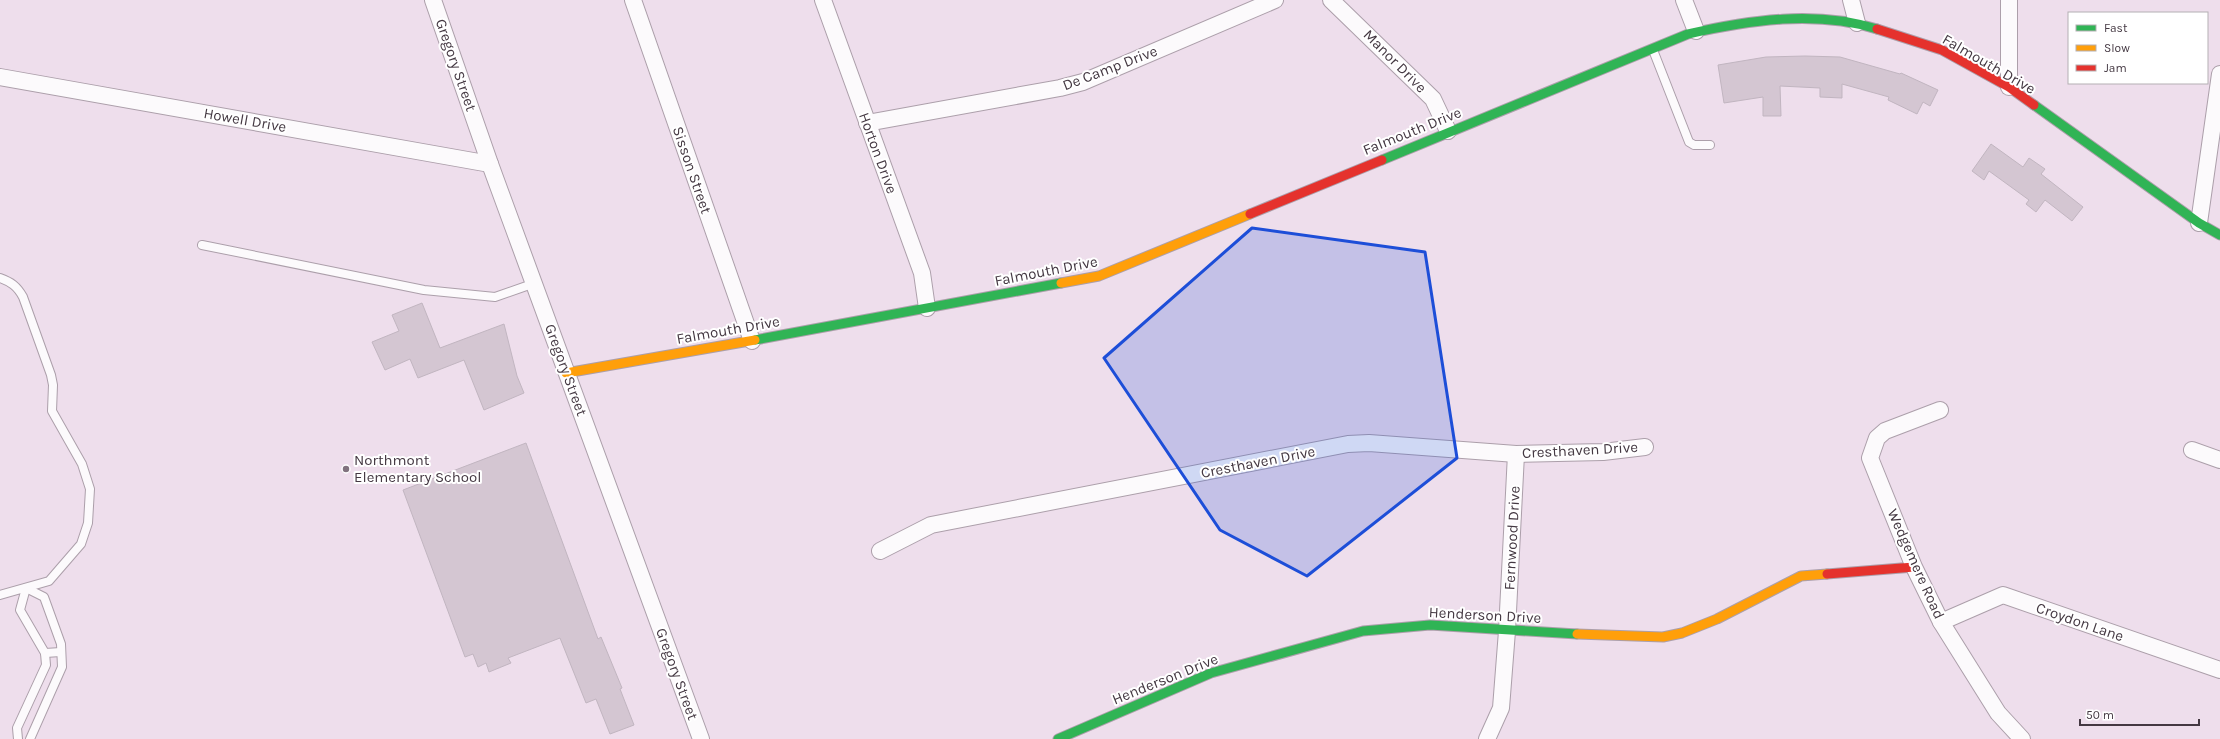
<svg xmlns="http://www.w3.org/2000/svg" width="2220" height="739" viewBox="0 0 2220 739" font-family="Karla,sans-serif">
  <style>
    .building { fill: #d4c6d2; stroke: #c1b5c0 }
    .lines { fill: none; stroke-linecap: round; stroke-linejoin: round }
    .lane-casing { stroke: #ac9faa; stroke-width: 10 }
    .street-casing { stroke: #ac9faa; stroke-width: 18 }
    .fast-casing { stroke: #ac9faa; stroke-width: 11 }
    .slow-casing { stroke: #ac9faa; stroke-width: 11 }
    .jam-casing { stroke: #ac9faa; stroke-width: 11 }
    .lane { stroke: #fcfafc; stroke-width: 8 }
    .street { stroke: #fcfafc; stroke-width: 16 }
    .fast { stroke: #30b455; stroke-width: 9 }
    .slow { stroke: #ff9f0a; stroke-width: 9 }
    .jam { stroke: #e5322d; stroke-width: 9 }
    .marked { fill: #1d4ed8; fill-opacity: 0.2; stroke: #1d4ed8; stroke-width: 3; stroke-linejoin: round }
    .poi-dot { fill: #80727e; stroke: #fff; stroke-width: 1.5 }
    .labels { text-anchor: middle; stroke-width: 4; stroke-linejoin: round; paint-order: stroke }
    .street-label { font-size: 15px; fill: #443842; stroke: #fff }
    .poi-label { font-size: 15px; fill: #443842; stroke: #fff; text-anchor: start }
  </style>
  <rect width="100%" height="100%" fill="#eedeec"/>
  <g class="building">
    <polygon points="1805,56 1840,57 1900,74 1901,73 1938,90 1930,106 1923,102 1917,114 1888,100 1889,97 1842,84 1842,98 1820,97 1820,88 1780,86 1781,116 1763,116 1763,97 1724,103 1718,65 1766,57"/>
    <polygon points="1991,144 2023,167 2029,158 2045,169 2041,174 2083,207 2072,221 2045,200 2036,212 2026,204 2029,200 1989,171 1984,180 1972,171"/>
    <polygon points="422,303 440,348 504,324 517,376 524,393 484,410 464,360 418,378 410,359 385,370 372,342 399,331 392,315"/>
    <polygon points="526,443 598,639 601,637 622,688 620,689 634,725 610,734 596,699 586,703 560,638 508,658 511,663 489,672 486,663 478,667 473,654 465,657 403,490"/>
  </g>
  <g class="lines">
    <defs>
      <g id="lane">
        <polyline points="1653,50 1689,142 1694,145 1710,145"/>
        <polyline points="202,245 424,290 495,297 535,283"/>
        <path d="M0 278C11 282 17 286 23 297L51 375 53 385 52 411 82 464 90 489 88 523 81 544 49 581 0 595"/>
        <polyline points="45,653 61,652"/>
        <polyline points="18,739 17,728 46,665 45,653 20,610 26,588 44,597 61,644 62,667 30,739"/>
      </g>
      <g id="street">
        <polyline points="433,0 490,164 701,739"/>
        <polyline points="633,0 752,341"/>
        <polyline points="823,0 922,273 927,308"/>
        <polyline points="1331,0 1433,99 1448,131"/>
        <polyline points="1684,0 1696,31"/>
        <polyline points="1851,0 1857,23"/>
        <polyline points="0,77 490,164"/>
        <polyline points="2009,87 2009,0"/>
        <polyline points="867,123 1060,88 1083,82 1275,0"/>
        <polyline points="2199,223 2220,74"/>
        <polyline points="1940,410 1885,431 1877,438 1870,458 1914,567 1941,622 1998,713 2022,739"/>
        <polyline points="2192,450 2220,460"/>
        <polyline points="880,551 931,525 1348,444 1369,443 1516,454 1603,452 1645,447"/>
        <polyline points="1941,622 2003,595 2220,670"/>
        <polyline points="1487,739 1501,708 1507,631 1516,454"/>
      </g>
      <g id="fast">
        <polyline points="2034,105 2199,223 2220,235"/>
        <path d="M1382 160 1688 34C1749 20 1816 10 1877 29"/>
        <polyline points="755,340 1061,283"/>
        <polyline points="1058,739 1211,673 1363,631 1430,625 1577,634"/>
      </g>
      <g id="slow">
        <polyline points="1061,283 1099,276 1250,214"/>
        <polyline points="566,373 755,340"/>
        <polyline points="1577,634 1663,637 1682,633 1717,619 1801,576 1827,574"/>
      </g>
      <g id="jam">
        <polyline points="1877,29 1942,50 2009,87 2034,105"/>
        <polyline points="1250,214 1382,160"/>
        <polyline points="1827,574 1914,567"/>
      </g>
    </defs>
    <use href="#lane" class="lane-casing"/>
    <use href="#street" class="street-casing"/>
    <use href="#fast" class="fast-casing"/>
    <use href="#slow" class="slow-casing"/>
    <use href="#jam" class="jam-casing"/>
    <use href="#lane" class="lane"/>
    <use href="#street" class="street"/>
    <use href="#fast" class="fast"/>
    <use href="#slow" class="slow"/>
    <use href="#jam" class="jam"/>
  </g>
  <path class="marked" d="M1252 228 1425 252 1457 458 1307 576 1220 530 1104 358Z"/>
  <circle class="poi-dot" cx="346" cy="469" r="4"/>
  <g class="labels">
    <g class="street-label">
      <text transform="translate(1395 61) rotate(45)" y="5">Manor Drive</text>
      <text transform="translate(1989 64) rotate(30)" y="5">Falmouth Drive</text>
      <text transform="translate(456 65) rotate(71)" y="5">Gregory Street</text>
      <text transform="translate(1110 68) rotate(-21)" y="5">De Camp Drive</text>
      <text transform="translate(245 120) rotate(10)" y="5">Howell Drive</text>
      <text transform="translate(1412 131) rotate(-22)" y="5">Falmouth Drive</text>
      <text transform="translate(878 153) rotate(70)" y="5">Horton Drive</text>
      <text transform="translate(692 170) rotate(71)" y="5">Sisson Street</text>
      <text transform="translate(1046 271) rotate(-11)" y="5">Falmouth Drive</text>
      <text transform="translate(728 330) rotate(-10)" y="5">Falmouth Drive</text>
      <text transform="translate(566 370) rotate(70)" y="5">Gregory Street</text>
      <text transform="translate(1580 450) rotate(-3)" y="5">Cresthaven Drive</text>
      <text transform="translate(1258 462) rotate(-11)" y="5">Cresthaven Drive</text>
      <text transform="translate(1512 538) rotate(-87)" y="5">Fernwood Drive</text>
      <text transform="translate(1916 564) rotate(66)" y="5">Wedgemere Road</text>
      <text transform="translate(1485 615) rotate(3)" y="5">Henderson Drive</text>
      <text transform="translate(2080 622) rotate(19)" y="5">Croydon Lane</text>
      <text transform="translate(677 674) rotate(70)" y="5">Gregory Street</text>
      <text transform="translate(1165 679) rotate(-22)" y="5">Henderson Drive</text>
    </g>
    <g class="poi-label">
      <text x="354" y="465">Northmont<tspan x="354" dy="17">Elementary School</tspan></text>
    </g>
  </g>
  <rect x="2068" y="12" width="140" height="72" fill="#ffffff" stroke="#b4afb3"/>
  <rect x="2076" y="25" width="20" height="6" fill="#30b455" stroke="#b4afb3"/>
  <text x="2104" y="32" font-size="12" fill="#443842">Fast</text>
  <rect x="2076" y="45" width="20" height="6" fill="#ff9f0a" stroke="#b4afb3"/>
  <text x="2104" y="52" font-size="12" fill="#443842">Slow</text>
  <rect x="2076" y="65" width="20" height="6" fill="#e5322d" stroke="#b4afb3"/>
  <text x="2104" y="72" font-size="12" fill="#443842">Jam</text>
  <path d="M2080 719v6h119v-6" fill="none" stroke="#443842" stroke-width="2"/>
  <text x="2086" y="719" font-size="12" fill="#443842" stroke="#ffffff" stroke-width="3" paint-order="stroke">50 m</text>
</svg>
